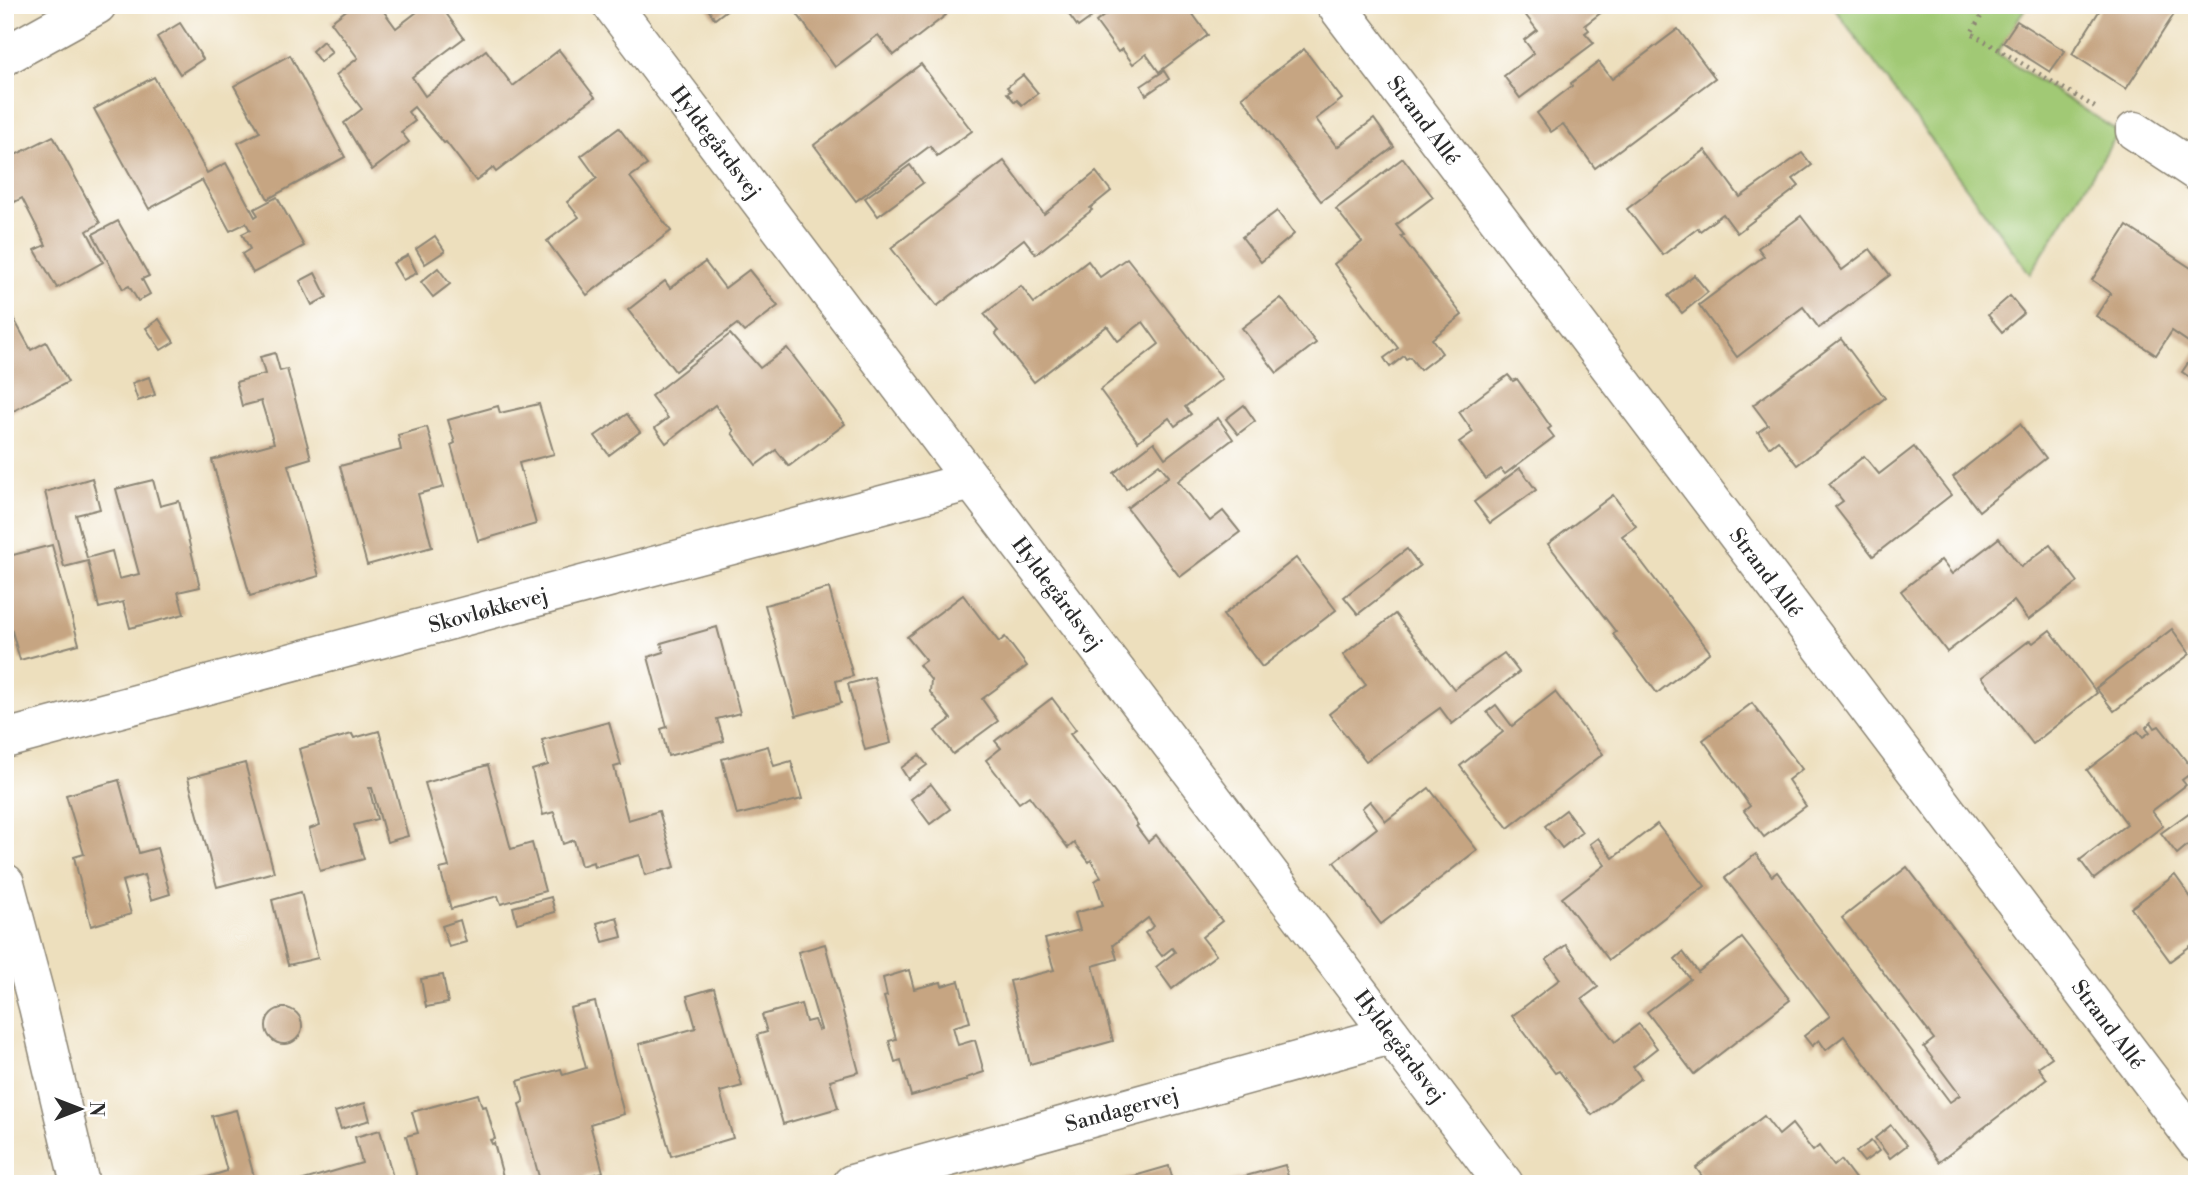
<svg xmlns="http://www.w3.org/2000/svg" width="2202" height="1189" viewBox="0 0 2202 1189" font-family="'Libre Bodoni',serif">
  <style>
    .green { fill: #a1c974; stroke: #667a50; stroke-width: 2 }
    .building { fill: #c6a582 }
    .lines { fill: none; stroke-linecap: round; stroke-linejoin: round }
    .minor-casing { stroke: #8c8574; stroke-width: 41 }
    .path { stroke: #8c8574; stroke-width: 4.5; stroke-dasharray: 2 5; stroke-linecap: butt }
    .minor { stroke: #fff; stroke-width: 38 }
    .labels { text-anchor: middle; stroke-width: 5; stroke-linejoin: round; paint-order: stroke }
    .street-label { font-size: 21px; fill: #2b2b2b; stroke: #fff }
  </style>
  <rect width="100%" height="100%" fill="#fff"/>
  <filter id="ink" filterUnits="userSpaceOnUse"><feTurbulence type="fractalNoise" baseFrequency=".0143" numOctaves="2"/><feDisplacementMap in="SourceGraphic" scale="14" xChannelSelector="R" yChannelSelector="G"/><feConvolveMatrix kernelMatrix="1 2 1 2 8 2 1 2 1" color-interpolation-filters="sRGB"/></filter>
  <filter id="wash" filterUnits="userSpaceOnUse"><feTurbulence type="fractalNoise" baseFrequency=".00686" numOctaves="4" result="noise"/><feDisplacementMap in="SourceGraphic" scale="28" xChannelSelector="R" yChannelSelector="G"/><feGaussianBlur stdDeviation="1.57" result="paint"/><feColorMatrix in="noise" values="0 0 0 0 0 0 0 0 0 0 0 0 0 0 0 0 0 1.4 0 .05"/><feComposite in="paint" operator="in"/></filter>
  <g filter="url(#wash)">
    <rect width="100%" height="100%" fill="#eddfbd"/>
    <polygon class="green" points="1832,5 2027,5 1997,54 2119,132 2030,274"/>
    <g id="blocks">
      <g class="building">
        <polygon points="353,5 379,5 396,28 426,5 440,5 464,38 412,77 425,96 486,50 513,86 559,50 595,97 496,172 493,168 476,181 446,142 444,143 414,107 408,112 415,121 401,132 409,142 372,170 344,123 362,109 336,75 358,58 331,22"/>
        <polygon points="705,5 733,5 715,19"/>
        <polygon points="791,5 939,5 946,15 894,55 878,35 835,67"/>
        <polygon points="1062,5 1090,5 1096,14 1078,27"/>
        <polygon points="1118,5 1202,5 1192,13 1208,35 1159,72 1146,54 1133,64 1122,49 1118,52 1096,22"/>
        <polygon points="1518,5 1611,5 1585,25 1589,30 1585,33 1594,43 1520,98 1504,76 1534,53 1524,40 1537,30"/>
        <polygon points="2103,5 2180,5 2126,89 2072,54"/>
        <polygon points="2017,21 2065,51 2050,72 2003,42"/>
        <polygon points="180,23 203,59 180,74 157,37"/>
        <polygon points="1678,29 1715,78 1595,168 1563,124 1551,132 1537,113 1572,86 1571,83 1599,62 1612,79"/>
        <polygon points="323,41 332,52 320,62 312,51"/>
        <polygon points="1304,49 1342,99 1316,119 1337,147 1374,119 1394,147 1321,201 1242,97"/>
        <polygon points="290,55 345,157 268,199 238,143 260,132 234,86"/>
        <polygon points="921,64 972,131 937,156 930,146 856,201 814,145"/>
        <polygon points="1164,71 1169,79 1146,95 1141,86"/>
        <polygon points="1023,75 1038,93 1022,105 1017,100 1015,102 1007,93 1011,91 1007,87"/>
        <polygon points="154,77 207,173 226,163 255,217 258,215 254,209 277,197 304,246 253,273 242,254 250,249 242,234 250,230 246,223 230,231 202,180 149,209 94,109"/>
        <polygon points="619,128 647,165 630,177 671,231 587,295 547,241 579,217 567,202 597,178 581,156"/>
        <polygon points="53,136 100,223 87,231 103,262 57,288 35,250 46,245 22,198 5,207 5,160"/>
        <polygon points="1705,150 1740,197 1802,153 1812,165 1793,179 1799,186 1737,233 1723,214 1700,231 1698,228 1663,255 1627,209"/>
        <polygon points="1403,158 1433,197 1396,225 1404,235 1401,236 1462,315 1432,339 1442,353 1420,370 1410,357 1406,359 1404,356 1390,367 1384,358 1398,348 1334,264 1362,242 1336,209"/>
        <polygon points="1004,161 1044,214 1096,172 1111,191 1090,208 1092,210 1036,254 1024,239 937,306 891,248"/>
        <polygon points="910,165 923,183 878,216 865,198"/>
        <polygon points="1277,211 1294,234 1261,262 1242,237"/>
        <polygon points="1801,216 1842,270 1870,249 1890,275 1819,328 1803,307 1737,357 1699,305 1764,256 1758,248"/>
        <polygon points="118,221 149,276 142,279 150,294 138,301 129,286 123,289 93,234"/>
        <polygon points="2127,226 2197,272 2197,348 2172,331 2156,355 2096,316 2111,293 2092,280"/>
        <polygon points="435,236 445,251 425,264 416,249"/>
        <polygon points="408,255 417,273 403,280 393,263"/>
        <polygon points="1127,258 1222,379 1185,407 1191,414 1175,426 1169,418 1138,441 1100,390 1159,344 1143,322 1118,341 1107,326 1034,382 995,333 998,331 984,314 1021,286 1034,303 1088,261 1100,277"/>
        <polygon points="705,262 725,288 749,270 778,306 744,332 737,324 675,371 628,310 665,281 670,288"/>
        <polygon points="438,268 450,284 433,297 421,282"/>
        <polygon points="315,273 327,297 312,305 300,281"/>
        <polygon points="1694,275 1708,292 1682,313 1668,296"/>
        <polygon points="2010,296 2024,313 2002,332 1988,315"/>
        <polygon points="1281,298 1316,343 1277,373 1242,328"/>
        <polygon points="5,303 31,350 46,342 68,382 8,414 5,409"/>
        <polygon points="159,319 174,342 161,350 146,328"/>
        <polygon points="730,334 760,368 787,348 845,424 789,466 776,450 756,465 732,433 734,431 715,405 666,443 655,428 668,418 651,396"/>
        <polygon points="1841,339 1885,398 1797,465 1778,440 1769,447 1758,432 1768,425 1753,405"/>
        <polygon points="2197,350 2197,382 2182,372"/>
        <polygon points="275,353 280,371 287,369 311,458 288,465 319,576 250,596 212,460 274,443 261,401 242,406 236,382 265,374 260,357"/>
        <polygon points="1508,375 1513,381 1517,379 1551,427 1548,429 1554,437 1505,474 1501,469 1486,479 1459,442 1473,432 1459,412"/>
        <polygon points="149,377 155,395 138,401 132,383"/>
        <polygon points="539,404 554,454 519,463 536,524 478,541 451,445 455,443 448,420 498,406 500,413"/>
        <polygon points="1244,405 1255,421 1238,434 1226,419"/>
        <polygon points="627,414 640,432 609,455 595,436"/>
        <polygon points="1218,418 1233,439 1178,481 1210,521 1223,511 1240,532 1180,577 1127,508 1169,476 1159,464 1126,489 1114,473 1154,442 1165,458"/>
        <polygon points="2020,424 2046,458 1979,511 1953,477"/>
        <polygon points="427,427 444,487 418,494 432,547 367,565 340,466 401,450 398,435"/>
        <polygon points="1914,447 1951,495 1873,556 1835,507 1843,501 1829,484 1864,456 1879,474"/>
        <polygon points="1520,468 1536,490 1490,523 1474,502"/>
        <polygon points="92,478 100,509 76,515 87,558 112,551 119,579 139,574 116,489 153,480 160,506 179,501 200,587 178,592 184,614 130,628 123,602 99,608 88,561 64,567 45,492"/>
        <polygon points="1613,495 1636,526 1622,536 1710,652 1657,693 1613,634 1616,632 1548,544"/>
        <polygon points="1999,538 2021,567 2050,545 2078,582 2028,620 2014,601 1947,652 1901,591 1941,560 1952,574"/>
        <polygon points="52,545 79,644 20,660 5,606 5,557"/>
        <polygon points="1407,549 1420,566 1358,614 1344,597"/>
        <polygon points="1296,558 1336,610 1262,667 1223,615"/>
        <polygon points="829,588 853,676 836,681 841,703 796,716 765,605"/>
        <polygon points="963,595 999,642 1005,637 1027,666 982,699 998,721 953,754 935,731 951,719 930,692 931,680 919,665 926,660 907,637"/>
        <polygon points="1395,614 1454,689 1504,653 1519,672 1452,724 1440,708 1366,761 1329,714 1366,685 1343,655"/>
        <polygon points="717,627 740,713 717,719 724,741 668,756 661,729 667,727 648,657 664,652 661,643"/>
        <polygon points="2172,629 2190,654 2114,711 2096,688"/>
        <polygon points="2050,630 2097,693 2033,744 1982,677 2030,640 2033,643"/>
        <polygon points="874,677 891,743 865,750 848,684"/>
        <polygon points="1555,692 1603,754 1508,828 1460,766 1503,732 1487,712 1496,705 1512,726"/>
        <polygon points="1052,698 1076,730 1070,734 1124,805 1138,825 1136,826 1148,842 1156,835 1222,921 1202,937 1216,955 1172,989 1156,967 1175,952 1172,948 1162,956 1145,933 1154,926 1148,918 1113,945 1117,959 1093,966 1113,1041 1030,1064 1010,981 1054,970 1045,939 1080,930 1075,913 1103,905 1095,881 1101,877 1091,860 1089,862 1074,843 1068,848 1029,796 1019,803 986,760 1001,748 995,741"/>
        <polygon points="1752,703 1802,769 1788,780 1806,806 1764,837 1744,811 1750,806 1703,740"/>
        <polygon points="609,722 621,765 614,767 628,820 659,811 675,867 645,875 640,855 594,867 593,862 581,866 574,840 563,844 554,812 543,815 532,770 548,765 542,740"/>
        <polygon points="2151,722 2155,728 2159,726 2194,771 2182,780 2186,785 2152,811 2163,826 2094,879 2080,860 2127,824 2087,770 2138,731 2143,737 2150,732 2146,727"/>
        <polygon points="379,731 408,836 387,842 372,788 369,788 377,819 354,825 364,859 320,871 309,829 320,825 299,749 352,734 354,738"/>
        <polygon points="768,746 774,766 791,761 802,799 737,815 722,759"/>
        <polygon points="919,755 927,765 908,779 901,768"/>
        <polygon points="245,763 274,872 217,887 188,778"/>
        <polygon points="488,765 511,849 532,843 545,891 501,904 498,896 451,909 440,869 449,867 425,783"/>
        <polygon points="119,780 139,853 157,848 170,894 151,900 144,875 122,881 131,914 91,926 74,857 84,854 66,795"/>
        <polygon points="931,784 950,809 930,824 911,799"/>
        <polygon points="1429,788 1477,850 1381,924 1334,862 1377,828 1362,808 1370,801 1386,821"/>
        <polygon points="2197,807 2197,855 2189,844 2177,854 2161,833"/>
        <polygon points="1566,810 1582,832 1562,848 1545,826"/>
        <polygon points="1657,824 1705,886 1609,960 1562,898 1605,865 1590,844 1598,838 1613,858"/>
        <polygon points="1756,854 1772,876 1777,872 1950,1102 1960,1095 1924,1047 1934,1039 1842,918 1907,867 2052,1057 2038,1067 2047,1079 1939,1162 1844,1036 1826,1050 1819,1040 1812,1046 1804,1036 1830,1016 1725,878"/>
        <polygon points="2175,875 2192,899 2197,895 2197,941 2170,961 2131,908"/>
        <polygon points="301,892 318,958 288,965 272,900"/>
        <polygon points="551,897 555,912 517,923 513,907"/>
        <polygon points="617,917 622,937 603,942 597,923"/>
        <polygon points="460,920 466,942 449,947 442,926"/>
        <polygon points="1742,938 1790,1000 1694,1074 1647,1012 1690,979 1675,959 1683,952 1698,972"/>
        <polygon points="825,944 859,1072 830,1080 838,1108 783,1124 757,1035 767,1032 762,1015 801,1004 806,1022 814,1020 818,1030 821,1029 798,952"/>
        <polygon points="1566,945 1598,987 1582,999 1615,1042 1639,1024 1657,1048 1633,1067 1641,1078 1592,1115 1559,1071 1555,1073 1512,1016 1560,979 1546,960"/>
        <polygon points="909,970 914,989 941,982 942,986 959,981 970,1022 953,1027 958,1045 975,1040 984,1072 966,1078 967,1080 911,1096 901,1060 895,1062 889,1041 896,1039 884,997 887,996 883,978"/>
        <polygon points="443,975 448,1003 426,1007 421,979"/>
        <polygon points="714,988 742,1086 720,1092 733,1138 671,1156 639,1044 696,1028 687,996"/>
        <polygon points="595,1002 624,1114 590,1124 603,1172 584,1177 586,1184 572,1184 571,1182 541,1184 519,1104 524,1102 518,1081 561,1069 563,1075 586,1068 570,1008"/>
        <circle cx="284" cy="1026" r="18"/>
        <polygon points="478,1094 482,1107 486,1106 495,1139 490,1140 492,1144 494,1143 505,1184 419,1184 406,1136 418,1133 412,1112"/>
        <polygon points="365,1103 370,1120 341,1129 335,1112"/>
        <polygon points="236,1110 256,1184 185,1184 227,1171 212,1116"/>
        <polygon points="1764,1116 1779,1135 1792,1124 1813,1151 1819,1146 1834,1166 1841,1160 1856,1180 1852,1184 1790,1184 1788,1181 1785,1184 1708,1184 1696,1168"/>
        <polygon points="1891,1125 1907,1145 1890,1158 1875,1138"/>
        <polygon points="380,1130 394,1181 386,1184 290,1184 362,1163 355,1137"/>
        <polygon points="1871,1141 1879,1151 1864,1162 1856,1152"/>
        <polygon points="1285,1165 1290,1184 1221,1184 1221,1183"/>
        <polygon points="1169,1166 1174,1184 1111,1184 1110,1183"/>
      </g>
    </g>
  </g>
  <g filter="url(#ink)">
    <use href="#blocks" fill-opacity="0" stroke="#8c8574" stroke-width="2"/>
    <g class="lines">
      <defs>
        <g id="minor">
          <path id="s1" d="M612 5 1504 1184"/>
          <path id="s2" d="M1336 5 2197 1142"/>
          <polyline points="5,56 97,5"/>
          <polyline points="2135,131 2197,172"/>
          <path id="s3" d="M5 739 972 481"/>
          <polyline points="5,883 38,1006 80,1184"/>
          <path id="s4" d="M852 1184 1391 1035"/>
        </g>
      </defs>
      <use href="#minor" class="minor-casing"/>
      <polyline class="path" points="1988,5 1971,33 2098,109"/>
      <use href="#minor" class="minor"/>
    </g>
  </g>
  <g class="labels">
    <g class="street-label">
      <text dy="7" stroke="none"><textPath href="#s2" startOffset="145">Strand Allé</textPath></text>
      <text dy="7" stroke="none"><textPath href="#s1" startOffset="172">Hyldegårdsvej</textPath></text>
      <text dy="7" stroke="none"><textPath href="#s2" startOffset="712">Strand Allé</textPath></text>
      <text dy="7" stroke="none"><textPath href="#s1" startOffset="738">Hyldegårdsvej</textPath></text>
      <text dy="7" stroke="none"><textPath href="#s3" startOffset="500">Skovløkkevej</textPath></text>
      <text dy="7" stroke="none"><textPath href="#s2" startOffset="1279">Strand Allé</textPath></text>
      <text dy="7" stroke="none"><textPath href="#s1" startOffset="1306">Hyldegårdsvej</textPath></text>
      <text dy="7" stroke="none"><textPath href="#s4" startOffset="280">Sandagervej</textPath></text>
    </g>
  </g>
  <rect width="2202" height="1189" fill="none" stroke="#fff" stroke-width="28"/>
  <g transform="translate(80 1109) rotate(90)" stroke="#ffffff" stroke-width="5" paint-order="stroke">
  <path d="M0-5L12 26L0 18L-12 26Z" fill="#2b2b2b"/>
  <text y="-10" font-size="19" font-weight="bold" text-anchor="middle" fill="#2b2b2b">N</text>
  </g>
</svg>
